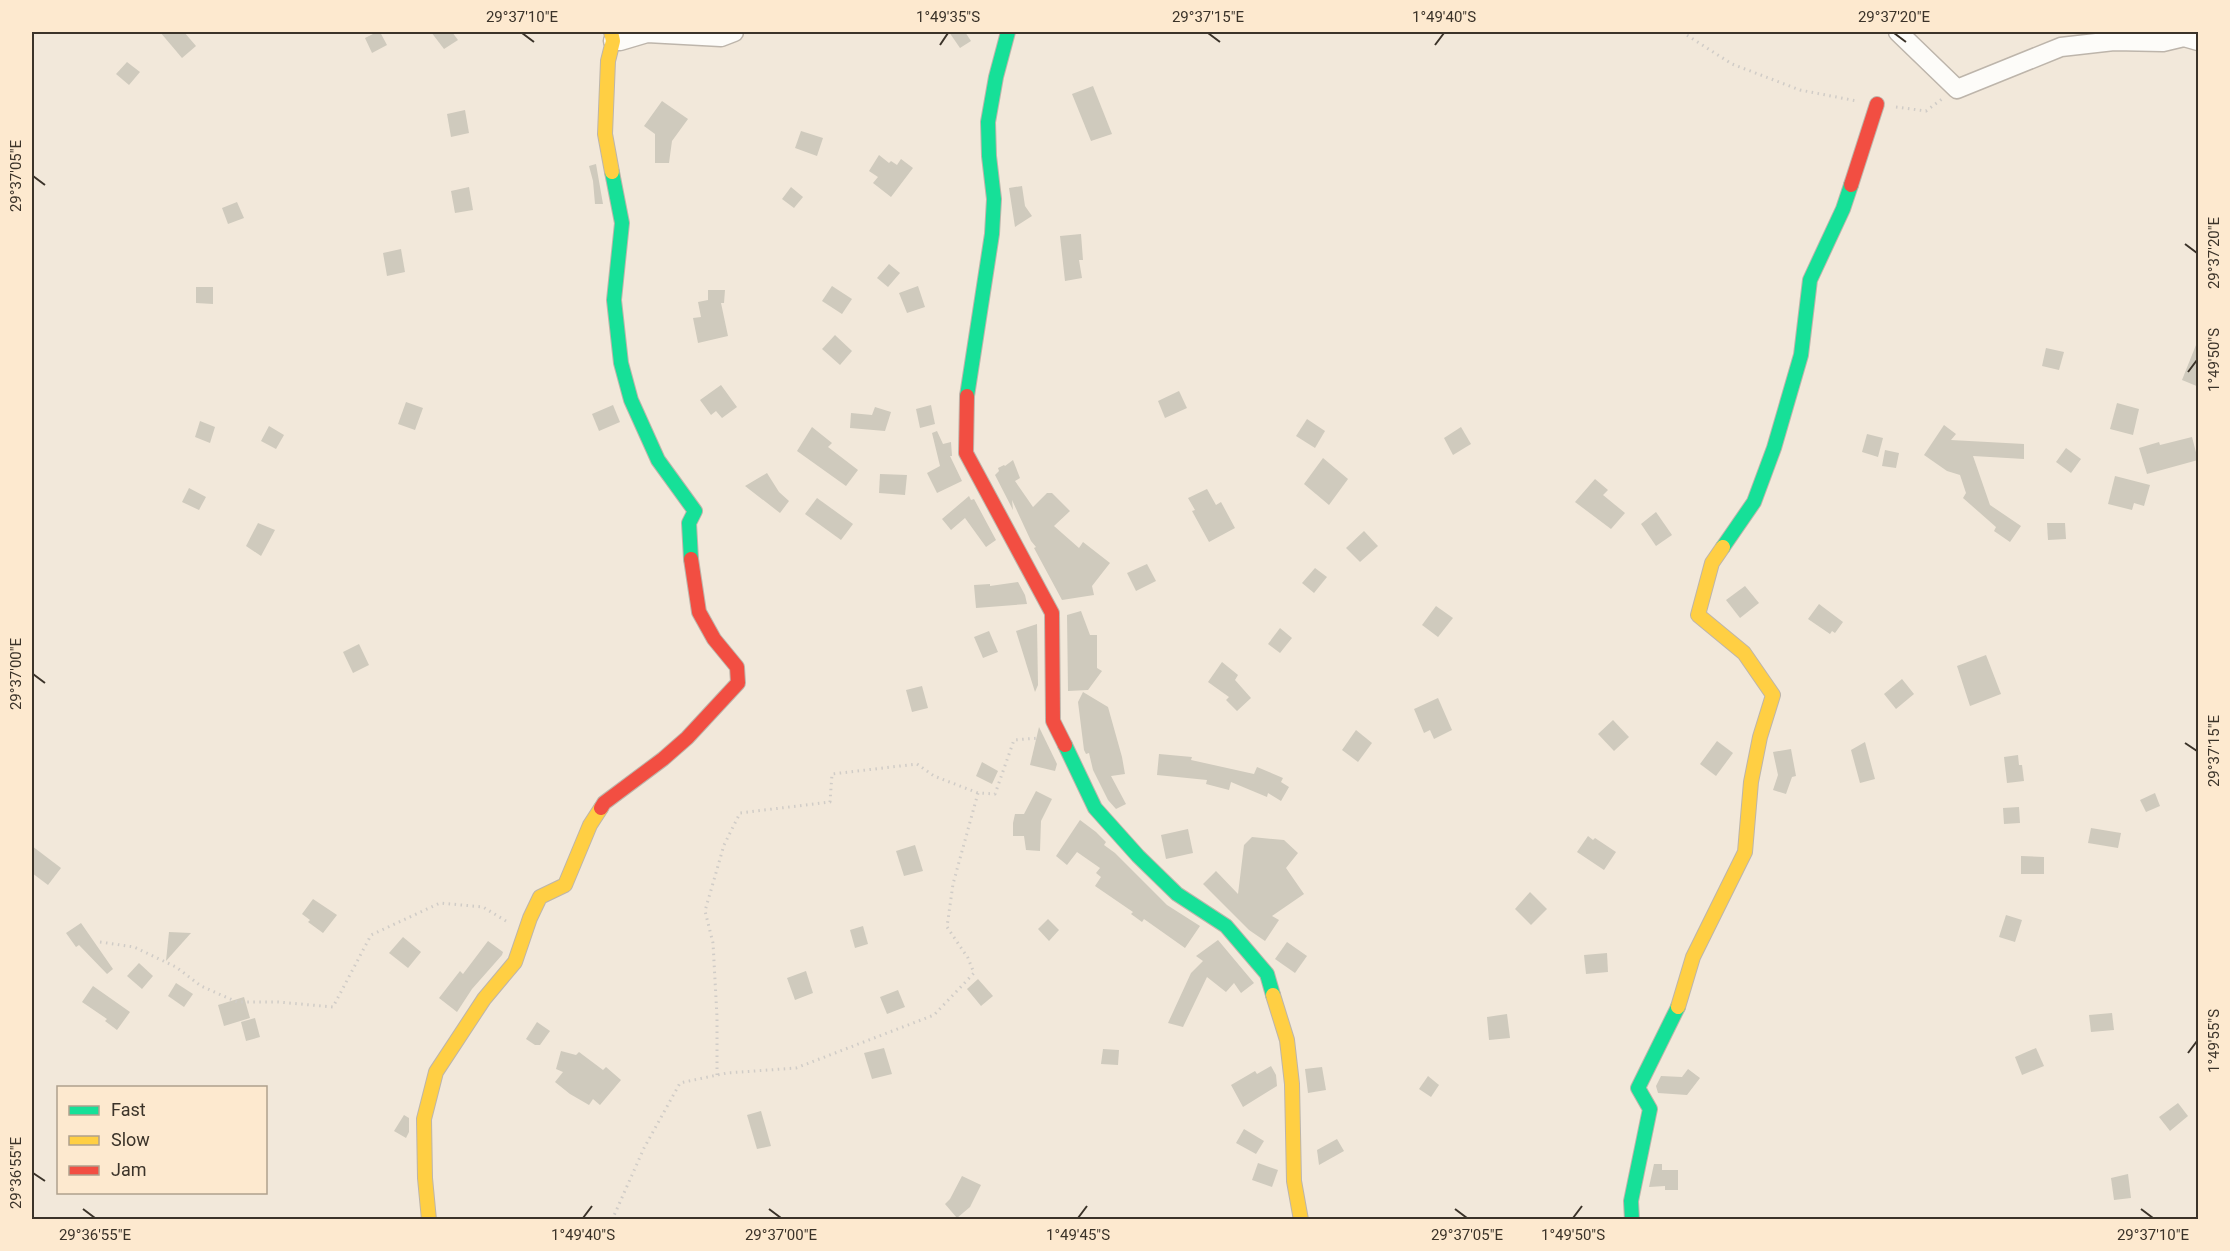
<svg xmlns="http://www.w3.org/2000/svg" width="2230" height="1251" viewBox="0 0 2230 1251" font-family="Roboto,sans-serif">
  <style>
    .building { fill: #cfcabd }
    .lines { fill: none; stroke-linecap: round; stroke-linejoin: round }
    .street-casing { stroke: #bdb5ab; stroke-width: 21 }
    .fast-casing { stroke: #bdb5ab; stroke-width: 16 }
    .slow-casing { stroke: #bdb5ab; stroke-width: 16 }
    .jam-casing { stroke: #bdb5ab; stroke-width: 16 }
    .path { stroke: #d0ccc7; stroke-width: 3; stroke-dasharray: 1.5 4.5; stroke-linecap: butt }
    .street { stroke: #fdfcf9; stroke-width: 18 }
    .fast { stroke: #16e098; stroke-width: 14 }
    .slow { stroke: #ffcf43; stroke-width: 14 }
    .jam { stroke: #f24e42; stroke-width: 14 }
    .ticks { fill: none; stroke: #3b3329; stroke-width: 2 }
    .neatline { fill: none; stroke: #3b3329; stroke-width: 2 }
    .ticks-label { font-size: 15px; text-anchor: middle; fill: #3b3329 }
  </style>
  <rect width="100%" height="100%" fill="#f2e8da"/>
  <g class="building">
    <polygon points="160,32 184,32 196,46 182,58"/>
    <polygon points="377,32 380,32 387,45 372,53 365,38"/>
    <polygon points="431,32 452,32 458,40 444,49"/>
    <polygon points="949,32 965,32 971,41 960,48"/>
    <polygon points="127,62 140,72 129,85 116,74"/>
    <polygon points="1093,86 1112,134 1091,141 1072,94"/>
    <polygon points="662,101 688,119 672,141 669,163 655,163 655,134 644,126"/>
    <polygon points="465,110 469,133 451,137 447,114"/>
    <polygon points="801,131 823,138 817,156 795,148"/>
    <polygon points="879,155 889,163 891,161 897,165 901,159 913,168 891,197 873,183 878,177 869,171"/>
    <polygon points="596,164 603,204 595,204 593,181 589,166"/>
    <polygon points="1022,186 1025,206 1032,216 1015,227 1009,188"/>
    <polygon points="469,187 473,210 455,213 451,191"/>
    <polygon points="791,187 803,197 794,208 782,199"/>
    <polygon points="237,202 244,218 228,224 222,208"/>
    <polygon points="1081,234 1083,260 1079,260 1082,278 1065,281 1060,236"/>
    <polygon points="401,249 405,272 387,276 383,253"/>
    <polygon points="889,264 900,273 888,287 877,278"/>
    <polygon points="832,286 852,299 842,314 822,301"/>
    <polygon points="918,286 925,307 907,313 899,293"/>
    <polygon points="196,287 213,287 213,304 196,303"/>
    <polygon points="708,290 725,290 724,303 721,303 728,336 698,343 693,318 701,317 698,302 708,300"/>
    <polygon points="835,335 852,351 840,365 822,349"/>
    <polygon points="2198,340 2199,340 2199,387 2182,380"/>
    <polygon points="2046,348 2064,352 2059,370 2042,366"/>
    <polygon points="721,385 737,407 722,418 716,411 711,415 700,400"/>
    <polygon points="1179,391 1187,408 1165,418 1158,401"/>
    <polygon points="406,402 423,408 415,430 398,424"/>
    <polygon points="2117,403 2139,409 2133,435 2110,429"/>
    <polygon points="613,405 620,422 599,431 592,414"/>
    <polygon points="931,405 935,424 920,428 916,409"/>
    <polygon points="875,407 891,412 885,431 850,428 851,413 872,415"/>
    <polygon points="1307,419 1325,431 1315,448 1296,436"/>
    <polygon points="200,421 215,427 210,443 195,437"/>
    <polygon points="1944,425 1956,434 1951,440 2024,444 2024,459 1973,456 1990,505 2021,526 2010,542 1994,531 1996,527 1963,498 1966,493 1960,475 1947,471 1924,455"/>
    <polygon points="269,426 284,435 276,449 261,441"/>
    <polygon points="812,427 832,443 828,447 858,470 846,486 797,451"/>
    <polygon points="1461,427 1471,444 1453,455 1444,438"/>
    <polygon points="937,431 943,444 951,442 952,456 950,456 962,481 937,493 927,473 940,466 932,433"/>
    <polygon points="1867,434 1883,438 1878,457 1862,452"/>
    <polygon points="2192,437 2198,460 2147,474 2139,448 2159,442 2160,445"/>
    <polygon points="2066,448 2081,459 2071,473 2056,462"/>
    <polygon points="1885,450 1899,453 1896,468 1882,466"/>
    <polygon points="1323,458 1348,479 1329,505 1304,484"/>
    <polygon points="1013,460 1020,478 1015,481 1033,507 1047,493 1052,493 1070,511 1054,526 1079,548 1083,542 1110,563 1092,586 1094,595 1062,600 1034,548 1036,547 1031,541 1012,500 1013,510 995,475 999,471 998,468 1004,465 1005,466"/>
    <polygon points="767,473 779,492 789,501 780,513 745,486"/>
    <polygon points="880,474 907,475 905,495 879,493"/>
    <polygon points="2115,476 2150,485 2144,506 2134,503 2132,510 2108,504"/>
    <polygon points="1595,479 1608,490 1603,495 1625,513 1611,529 1575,502"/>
    <polygon points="189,488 206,497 199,510 182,502"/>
    <polygon points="1207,489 1216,505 1221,502 1235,528 1209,542 1192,511 1195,510 1188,498"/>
    <polygon points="969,496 971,500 974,499 996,540 986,547 965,518 951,530 942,519"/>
    <polygon points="817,498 853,524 841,540 805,514"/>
    <polygon points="1656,512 1672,535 1656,546 1641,524"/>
    <polygon points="258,523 275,530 261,556 246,546"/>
    <polygon points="2047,523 2065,523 2066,539 2048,540"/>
    <polygon points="1364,531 1378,546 1360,562 1346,548"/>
    <polygon points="1147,564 1156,581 1136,591 1127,573"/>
    <polygon points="1315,568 1327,577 1314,593 1302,583"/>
    <polygon points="1018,582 1025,595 1027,604 976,608 974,585 990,584 990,586"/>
    <polygon points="1745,586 1759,603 1740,618 1726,600"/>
    <polygon points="1819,604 1843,622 1835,633 1832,631 1830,634 1808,619"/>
    <polygon points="1436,606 1453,618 1438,637 1422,625"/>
    <polygon points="1081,611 1090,635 1097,635 1097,668 1102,671 1088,690 1068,691 1067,615"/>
    <polygon points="1037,624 1038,685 1035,692 1016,631"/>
    <polygon points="1280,628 1292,638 1280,653 1268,644"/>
    <polygon points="989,631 998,652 983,658 974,637"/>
    <polygon points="359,644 369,665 353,673 343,652"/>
    <polygon points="1986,655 2001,694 1970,706 1957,666"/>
    <polygon points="1222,662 1238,675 1235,680 1251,698 1237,711 1226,700 1229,697 1208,682"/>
    <polygon points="1902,679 1914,694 1896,709 1884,694"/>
    <polygon points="922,686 928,708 912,712 906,690"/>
    <polygon points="1083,692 1108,707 1122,757 1125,774 1111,776 1126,804 1116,809 1108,800 1093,770 1089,753 1086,754 1084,750 1078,702"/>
    <polygon points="1438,698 1452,730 1434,739 1430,730 1424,733 1414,709"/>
    <polygon points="1613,720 1629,737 1614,751 1598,734"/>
    <polygon points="1039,727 1057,764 1055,771 1030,765"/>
    <polygon points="1356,730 1372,743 1358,762 1342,750"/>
    <polygon points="1717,741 1733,753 1716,776 1700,764"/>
    <polygon points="1865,742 1875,779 1860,783 1851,750"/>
    <polygon points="1791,749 1796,776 1792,777 1786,794 1773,790 1778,775 1773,752"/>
    <polygon points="1159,754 1192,757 1191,760 1254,774 1257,767 1283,778 1281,782 1289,787 1281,801 1268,793 1267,797 1231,782 1229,790 1206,784 1207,780 1157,775"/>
    <polygon points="2018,755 2019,765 2022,765 2024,781 2007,783 2004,757"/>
    <polygon points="982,762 998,771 992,784 976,776"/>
    <polygon points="1036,791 1052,799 1041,821 1040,851 1026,850 1024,836 1013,836 1013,823 1015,814 1024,814"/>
    <polygon points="2155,793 2160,806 2146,812 2140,800"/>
    <polygon points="2019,807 2020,823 2004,824 2003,808"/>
    <polygon points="1080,820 1096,832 1106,842 1104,845 1115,853 1167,905 1200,926 1185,948 1144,919 1142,922 1131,914 1133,912 1095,886 1101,877 1096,873 1100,868 1077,852 1067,865 1056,856"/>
    <polygon points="2091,828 2121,833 2118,848 2088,843"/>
    <polygon points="1188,829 1193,853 1166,859 1161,835"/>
    <polygon points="1588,836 1593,840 1595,838 1616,852 1604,870 1577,852"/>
    <polygon points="1252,837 1284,840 1298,853 1286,868 1304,894 1272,916 1279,920 1265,941 1249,930 1203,884 1216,871 1238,894 1244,845"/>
    <polygon points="915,845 923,871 904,876 896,851"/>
    <polygon points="32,846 61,868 48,885 32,873"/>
    <polygon points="2021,856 2044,857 2044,874 2021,874"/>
    <polygon points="1530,892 1547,909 1531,925 1515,909"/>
    <polygon points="313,899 337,915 323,933 308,922 310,920 302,914"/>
    <polygon points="2006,915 2022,920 2015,942 1999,937"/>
    <polygon points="1048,919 1059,930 1049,941 1038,929"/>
    <polygon points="81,923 113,969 107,974 79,945 76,947 66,933"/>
    <polygon points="863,926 868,944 855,948 850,930"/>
    <polygon points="169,932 191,933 166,961"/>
    <polygon points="403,937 421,952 408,968 389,953"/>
    <polygon points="1218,940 1254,983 1241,993 1234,983 1226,992 1207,977 1183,1027 1168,1023 1191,973 1203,961 1196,956"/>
    <polygon points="488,941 503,952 502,955 472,989 457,1012 439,998 460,971 463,974"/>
    <polygon points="1287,942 1307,956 1295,973 1275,959"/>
    <polygon points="1607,953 1608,972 1586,974 1584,955"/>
    <polygon points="139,963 153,976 142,989 127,976"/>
    <polygon points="806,971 813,993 795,1000 787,978"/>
    <polygon points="978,979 993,996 981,1006 967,989"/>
    <polygon points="176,983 193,994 184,1007 168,996"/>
    <polygon points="93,986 130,1012 117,1030 105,1021 107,1019 82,1002"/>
    <polygon points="898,990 905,1007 887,1014 880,997"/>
    <polygon points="244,997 250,1018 224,1026 218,1005"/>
    <polygon points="2112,1013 2114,1030 2091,1032 2089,1015"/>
    <polygon points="1507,1014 1510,1038 1489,1040 1487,1017"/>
    <polygon points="255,1018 260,1037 246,1041 241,1022"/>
    <polygon points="537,1022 550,1031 540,1045 535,1045 526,1039"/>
    <polygon points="884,1048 892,1074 872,1079 864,1053"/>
    <polygon points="2036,1048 2044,1066 2022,1075 2015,1057"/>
    <polygon points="1103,1049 1119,1050 1118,1065 1101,1064"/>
    <polygon points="561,1051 576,1055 579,1052 603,1070 606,1067 621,1080 600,1105 593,1099 589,1105 570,1094 555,1082 563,1072 556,1069"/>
    <polygon points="1271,1066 1276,1075 1277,1086 1243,1107 1231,1085 1255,1071 1257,1074"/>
    <polygon points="1322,1067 1326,1090 1308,1093 1305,1069"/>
    <polygon points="1688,1069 1700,1078 1687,1095 1658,1093 1656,1086 1661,1076 1682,1077"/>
    <polygon points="1428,1076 1439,1085 1431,1097 1419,1089"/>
    <polygon points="2178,1103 2188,1116 2170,1131 2159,1117"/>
    <polygon points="761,1111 771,1146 757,1149 747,1115"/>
    <polygon points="404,1115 409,1118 409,1132 406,1138 394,1131"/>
    <polygon points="1244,1129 1264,1141 1256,1154 1236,1143"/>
    <polygon points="1337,1139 1344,1151 1319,1165 1317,1150"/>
    <polygon points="1258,1163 1278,1170 1272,1187 1252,1180"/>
    <polygon points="1654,1164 1662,1164 1662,1170 1678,1170 1678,1190 1665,1190 1665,1186 1649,1187"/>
    <polygon points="2128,1174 2131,1198 2114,1200 2111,1178"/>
    <polygon points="962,1176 981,1185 970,1207 957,1218 945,1204 950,1199"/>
  </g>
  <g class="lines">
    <defs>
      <g id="street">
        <polyline points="1898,32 1957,89 2061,47 2114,41 2163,42 2184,37 2198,41"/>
        <polyline points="613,41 620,41 647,33 721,37 734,32"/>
      </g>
      <g id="fast">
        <polyline points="612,172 622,223 614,300 621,363 631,400 658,460 695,511 689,523 691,559"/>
        <polyline points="967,396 992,234 994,199 989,156 988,122 996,77 1008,32"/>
        <polyline points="1723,547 1754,502 1774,448 1801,355 1810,280 1843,209 1851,185"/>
        <polyline points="1065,745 1095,808 1138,856 1177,894 1226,926 1267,974 1273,995"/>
        <polyline points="1632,1220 1631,1201 1650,1109 1638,1088 1678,1007"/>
      </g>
      <g id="slow">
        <polyline points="611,32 613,41 608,61 605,134 612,172"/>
        <polyline points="1273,995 1287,1040 1292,1084 1294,1181 1301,1220"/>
        <polyline points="1678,1007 1693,957 1745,852 1751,782 1760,737 1773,695 1744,653 1698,615 1712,563 1723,547"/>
        <polyline points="429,1220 425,1178 424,1119 436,1072 484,999 515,962 530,918 540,897 565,885 590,825 601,808"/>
      </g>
      <g id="jam">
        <polyline points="1851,185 1877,104"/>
        <polyline points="967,396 966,453 1052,613 1053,721 1065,745"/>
        <polyline points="601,808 604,803 663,759 687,738 738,683 737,667 714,639 699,612 691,559"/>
      </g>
    </defs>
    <use href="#street" class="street-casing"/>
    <use href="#fast" class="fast-casing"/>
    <use href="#slow" class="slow-casing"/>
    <use href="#jam" class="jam-casing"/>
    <g class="path">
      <polyline points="1682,32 1732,64 1800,90 1857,101"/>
      <polyline points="1896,107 1926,111 1942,99"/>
      <polyline points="100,942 134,947 176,967 201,986 237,1002 278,1002 333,1007 371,935 440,903 483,907 506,921"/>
      <polyline points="717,1075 717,1017 713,943 705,911 724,845 740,813 830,802 832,774 917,764 934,776 978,793"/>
      <polyline points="612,1220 644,1148 680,1083 727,1073 796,1068 934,1015 974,973 968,958 947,927 953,884 978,793 995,794 1014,740 1039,738"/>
    </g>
    <use href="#street" class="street"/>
    <use href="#fast" class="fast"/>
    <use href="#slow" class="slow"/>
    <use href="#jam" class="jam"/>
  </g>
  <path class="ticks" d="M522 33 534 42M1208 33 1220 42M1894 33 1906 42M940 45 948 33M1435 45 1444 33M33 176 45 185M2185 244 2197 253M2188 372 2197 360M33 674 45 683M2185 743 2197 751M2188 1053 2197 1041M33 1173 45 1181M83 1209 95 1218M769 1209 781 1218M1455 1209 1467 1218M2141 1209 2153 1218M583 1218 592 1206M1078 1218 1087 1206M1573 1218 1582 1206"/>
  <rect width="2230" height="1251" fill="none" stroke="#fde9cf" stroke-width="66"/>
  <rect x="57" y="1086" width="210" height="108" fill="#fde9cf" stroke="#afa08d" stroke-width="1.5"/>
  <rect x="69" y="1106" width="30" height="9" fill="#16e098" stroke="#afa08d" stroke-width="1.5"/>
  <text x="111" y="1116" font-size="18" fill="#3b3329">Fast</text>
  <rect x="69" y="1136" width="30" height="9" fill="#ffcf43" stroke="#afa08d" stroke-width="1.5"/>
  <text x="111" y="1146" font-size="18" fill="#3b3329">Slow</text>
  <rect x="69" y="1166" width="30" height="9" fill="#f24e42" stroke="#afa08d" stroke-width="1.5"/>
  <text x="111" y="1176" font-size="18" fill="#3b3329">Jam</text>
  <rect x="33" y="33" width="2164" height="1185" class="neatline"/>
  <g class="ticks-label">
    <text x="522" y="22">29°37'10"E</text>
    <text x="948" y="22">1°49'35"S</text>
    <text x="1208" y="22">29°37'15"E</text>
    <text x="1444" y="22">1°49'40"S</text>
    <text x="1894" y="22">29°37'20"E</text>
    <text transform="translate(16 176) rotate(-90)" y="5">29°37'05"E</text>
    <text transform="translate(2214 253) rotate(-90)" y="5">29°37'20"E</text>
    <text transform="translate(2214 360) rotate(-90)" y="5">1°49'50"S</text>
    <text transform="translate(16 674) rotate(-90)" y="5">29°37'00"E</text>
    <text transform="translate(2214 751) rotate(-90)" y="5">29°37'15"E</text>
    <text transform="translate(2214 1041) rotate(-90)" y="5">1°49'55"S</text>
    <text transform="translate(16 1173) rotate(-90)" y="5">29°36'55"E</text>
    <text x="95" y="1240">29°36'55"E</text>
    <text x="583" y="1240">1°49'40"S</text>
    <text x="781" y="1240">29°37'00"E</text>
    <text x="1078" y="1240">1°49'45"S</text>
    <text x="1467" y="1240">29°37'05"E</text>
    <text x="1573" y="1240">1°49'50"S</text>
    <text x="2153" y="1240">29°37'10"E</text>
  </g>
</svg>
